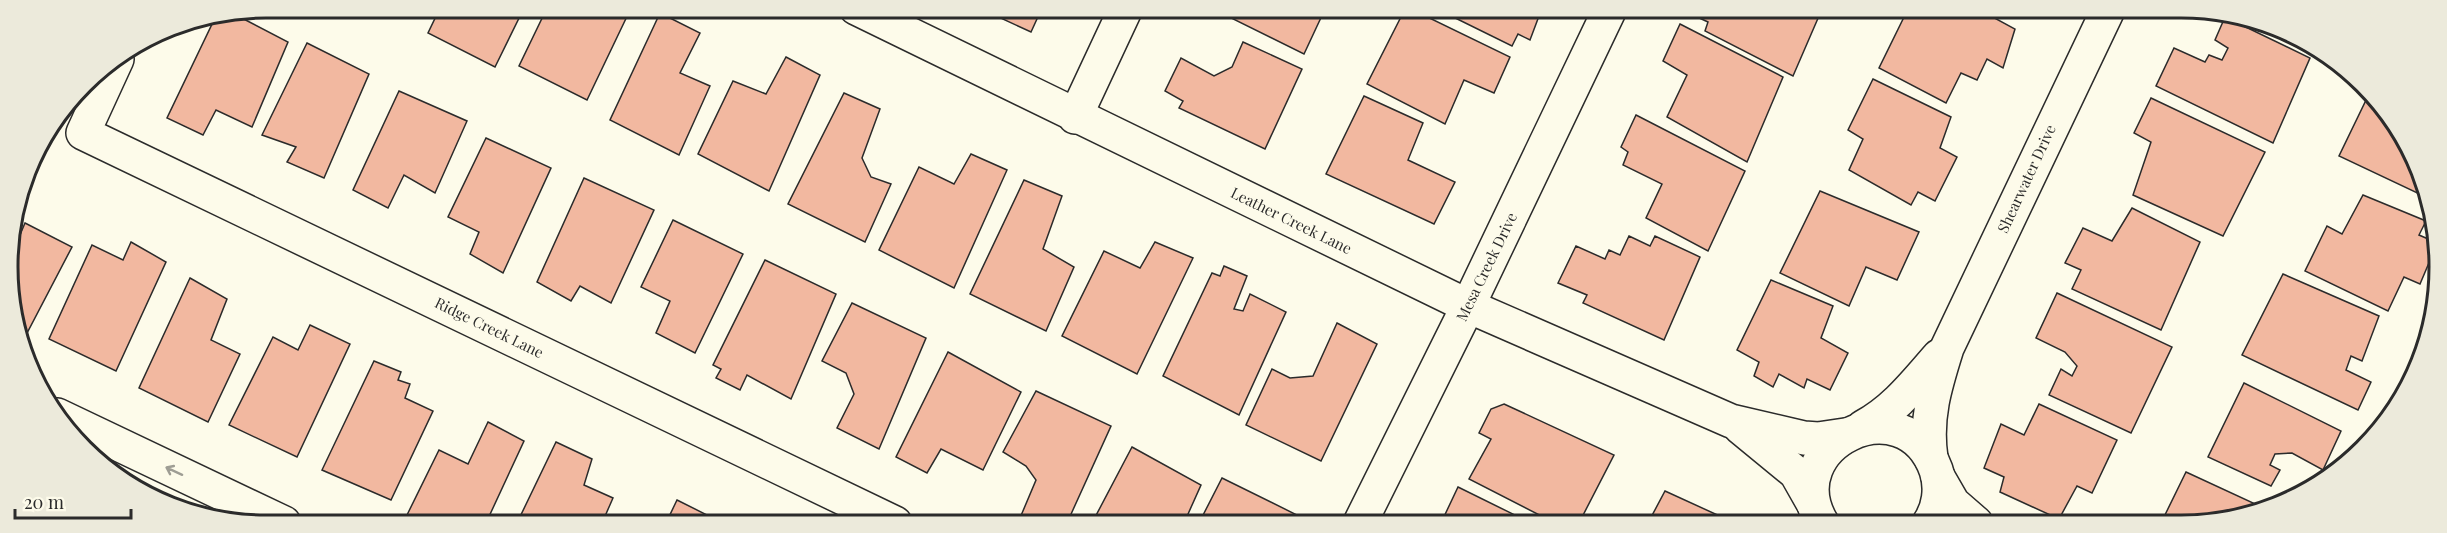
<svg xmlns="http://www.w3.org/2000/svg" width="2447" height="533" viewBox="0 0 2447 533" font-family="'Playfair Display',serif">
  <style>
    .building { fill: #f2b8a0; stroke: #2b2b2b; stroke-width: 1.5 }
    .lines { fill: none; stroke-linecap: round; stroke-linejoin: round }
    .minor-casing { stroke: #2b2b2b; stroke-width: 36 }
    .tertiary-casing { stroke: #2b2b2b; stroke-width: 36 }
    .secondary-casing { stroke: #2b2b2b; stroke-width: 36 }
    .minor { stroke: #fdfbea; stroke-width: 33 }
    .tertiary { stroke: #fdfbea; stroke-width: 33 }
    .secondary { stroke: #fdfbea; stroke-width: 33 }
    .oneway { stroke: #9e9d94 }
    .labels { text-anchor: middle; stroke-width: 4.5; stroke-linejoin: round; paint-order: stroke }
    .street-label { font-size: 15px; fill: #2b2b2b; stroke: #fdfbea }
    .rim { fill: none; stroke: #2b2b2b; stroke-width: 3 }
  </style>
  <rect width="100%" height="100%" fill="#fdfbea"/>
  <g class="building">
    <polygon points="440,8 524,8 495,67 428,33"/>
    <polygon points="547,8 631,8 587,100 519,66"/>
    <polygon points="979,8 1042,8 1031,32"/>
    <polygon points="1225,9 1325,9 1304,54 1223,14"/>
    <polygon points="1405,9 1411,9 1510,57 1494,93 1464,80 1445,124 1367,84"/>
    <polygon points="1437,9 1528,9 1539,16 1530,40 1518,34 1512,46"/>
    <polygon points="1688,9 1822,9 1793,76 1705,31 1708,22 1686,12"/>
    <polygon points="1908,9 1978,9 2015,29 2003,68 1987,59 1977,80 1961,73 1946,103 1879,68"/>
    <polygon points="660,13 700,33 680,73 710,86 679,155 610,120"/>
    <polygon points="234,14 288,42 252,127 216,110 203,135 167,118 215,18"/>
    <polygon points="2225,17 2310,58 2273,143 2156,86 2174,48 2205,62 2209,55 2222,60 2228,48 2215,40"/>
    <polygon points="1680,24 1783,77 1747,162 1667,117 1687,75 1663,61"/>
    <polygon points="1243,42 1302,69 1265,149 1179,108 1183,101 1165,91 1181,58 1214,76 1232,67"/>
    <polygon points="307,43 369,74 324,178 287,162 296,147 262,135"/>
    <polygon points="786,57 820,75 769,191 698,154 733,81 766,94"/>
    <polygon points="1873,79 1951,117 1940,148 1957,157 1935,201 1918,192 1911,205 1849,170 1863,139 1848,130"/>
    <polygon points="399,91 467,121 435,193 404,175 388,208 353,190"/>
    <polygon points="844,93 880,109 862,158 871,177 891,184 865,242 788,204"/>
    <polygon points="2369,94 2386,109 2430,199 2339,156"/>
    <polygon points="1364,96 1423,123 1408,160 1455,182 1434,224 1326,174"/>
    <polygon points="2151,98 2265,152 2223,236 2133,195 2151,142 2134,133"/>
    <polygon points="1636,115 1745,171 1708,251 1646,218 1662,184 1623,165 1628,152 1621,147"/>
    <polygon points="486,138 551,168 503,273 470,254 479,232 448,217"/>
    <polygon points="971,154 1007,170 954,288 879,250 919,167 954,184"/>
    <polygon points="584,178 654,210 611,303 580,286 571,301 537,282"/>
    <polygon points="1024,180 1062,196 1043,249 1074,267 1046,331 970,294"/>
    <polygon points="1820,191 1919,232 1897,280 1866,267 1849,306 1780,273"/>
    <polygon points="2363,195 2426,221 2419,235 2433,241 2434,251 2420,284 2404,277 2388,311 2305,271 2327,226 2342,234"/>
    <polygon points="2132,208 2200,242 2161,330 2072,289 2081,270 2065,263 2083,228 2112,241"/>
    <polygon points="673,220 743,254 695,353 656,333 670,301 641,287"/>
    <polygon points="25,223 72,247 26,335 16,331 8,249 9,246 14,249"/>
    <polygon points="1629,236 1650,246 1655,236 1700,257 1664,340 1583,303 1587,295 1558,283 1576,246 1605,259 1609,250 1620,255"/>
    <polygon points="131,242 166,262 116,371 49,339 92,245 123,260"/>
    <polygon points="1155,242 1193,258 1137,374 1062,336 1104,251 1140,268"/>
    <polygon points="765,260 836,294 791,399 747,375 740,390 716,378 721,369 713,365"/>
    <polygon points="1224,266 1247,276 1234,309 1243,311 1250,294 1286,312 1239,415 1163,376 1212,273 1220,276"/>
    <polygon points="2283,274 2379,316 2362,361 2351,356 2346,370 2371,382 2358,410 2242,355"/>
    <polygon points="190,278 227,299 211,340 240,354 208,422 139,388"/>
    <polygon points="1771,280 1833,306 1821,338 1848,353 1830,390 1807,379 1804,388 1779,374 1773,387 1754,376 1759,362 1737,350"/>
    <polygon points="2057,293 2172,347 2131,433 2049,395 2061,369 2072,376 2077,366 2065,352 2036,338"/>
    <polygon points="852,303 926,338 879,449 837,428 854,394 846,373 822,361"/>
    <polygon points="1337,323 1377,344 1321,461 1246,425 1272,369 1290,378 1313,376"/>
    <polygon points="310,325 350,344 297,457 229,425 273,337 298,350"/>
    <polygon points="948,352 1021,392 983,470 941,449 927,473 896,457"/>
    <polygon points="374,361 401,372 398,380 410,384 405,398 433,411 391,500 322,470"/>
    <polygon points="2244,383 2341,431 2323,470 2292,453 2275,454 2270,465 2280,470 2271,486 2208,457"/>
    <polygon points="1036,391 1111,426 1067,523 1030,523 1020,518 1036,480 1026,466 1003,452"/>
    <polygon points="1504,404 1614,455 1579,523 1555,523 1469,479 1491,439 1479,433 1491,409"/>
    <polygon points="2039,404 2117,440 2092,493 2077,486 2059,519 2000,492 2004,477 1984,468 2001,424 2024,435"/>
    <polygon points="488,422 524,441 486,523 420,523 406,517 439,450 468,464"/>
    <polygon points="556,442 592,459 584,485 613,498 602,523 517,523"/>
    <polygon points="1132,447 1201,485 1184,523 1092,523"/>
    <polygon points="2186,472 2264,508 2214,523 2161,523"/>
    <polygon points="1222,478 1299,516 1296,523 1199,523"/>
    <polygon points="1458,487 1531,523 1441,523"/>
    <polygon points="1665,491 1735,523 1648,523"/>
    <polygon points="677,500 715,519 713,523 666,523"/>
  </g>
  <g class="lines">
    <defs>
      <g id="minor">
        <polyline points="856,8 1468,306 1731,421 1804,438 1818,439 1845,435"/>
        <polyline points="117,59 83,133 895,523"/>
        <polyline points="1075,117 1126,8"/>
        <polyline points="1740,427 1796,473 1813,503"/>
        <polyline points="1938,477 1953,503 1976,523"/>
        <polyline points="1360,523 1468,306 1610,9"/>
      </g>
      <g id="tertiary">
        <path d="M1863 427C1895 410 1916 382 1939 356"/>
        <path d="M1931 458C1925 418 1935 386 1947 348L2108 10"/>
        <path d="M1822 523C1776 445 1904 382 1936 470 1942 488 1939 508 1929 523"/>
      </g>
      <polyline id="secondary" points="57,415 284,523"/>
    </defs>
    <use href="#minor" class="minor-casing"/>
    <use href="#tertiary" class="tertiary-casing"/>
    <use href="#secondary" class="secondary-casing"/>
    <use href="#minor" class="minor"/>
    <use href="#tertiary" class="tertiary"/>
    <use href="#secondary" class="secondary"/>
  </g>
  <defs><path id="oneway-shaft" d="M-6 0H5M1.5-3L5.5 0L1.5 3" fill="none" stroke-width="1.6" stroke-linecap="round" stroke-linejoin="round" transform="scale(1.5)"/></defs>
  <use class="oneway" href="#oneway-shaft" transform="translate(174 471) rotate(-155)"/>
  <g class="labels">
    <g class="street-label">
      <text transform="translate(2027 179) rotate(-65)" y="5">Shearwater Drive</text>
      <text transform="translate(1291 221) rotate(26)" y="5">Leather Creek Lane</text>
      <text transform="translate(1487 267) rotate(-64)" y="5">Mesa Creek Drive</text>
      <text transform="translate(489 328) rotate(26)" y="5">Ridge Creek Lane</text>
    </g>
  </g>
  <path d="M0 0H2447V533H0ZM266 18H2181A248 248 0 0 1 2429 266V267A248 248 0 0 1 2181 515H266A248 248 0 0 1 18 267V266A248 248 0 0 1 266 18Z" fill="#eceadb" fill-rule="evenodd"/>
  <path class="rim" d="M266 18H2181A248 248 0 0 1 2429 266V267A248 248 0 0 1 2181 515H266A248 248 0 0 1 18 267V266A248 248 0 0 1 266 18Z"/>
  <path d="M15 509v9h116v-9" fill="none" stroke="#2b2b2b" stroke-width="3"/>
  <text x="24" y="509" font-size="18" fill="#2b2b2b" stroke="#fdfbea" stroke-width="4.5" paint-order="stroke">20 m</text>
</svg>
